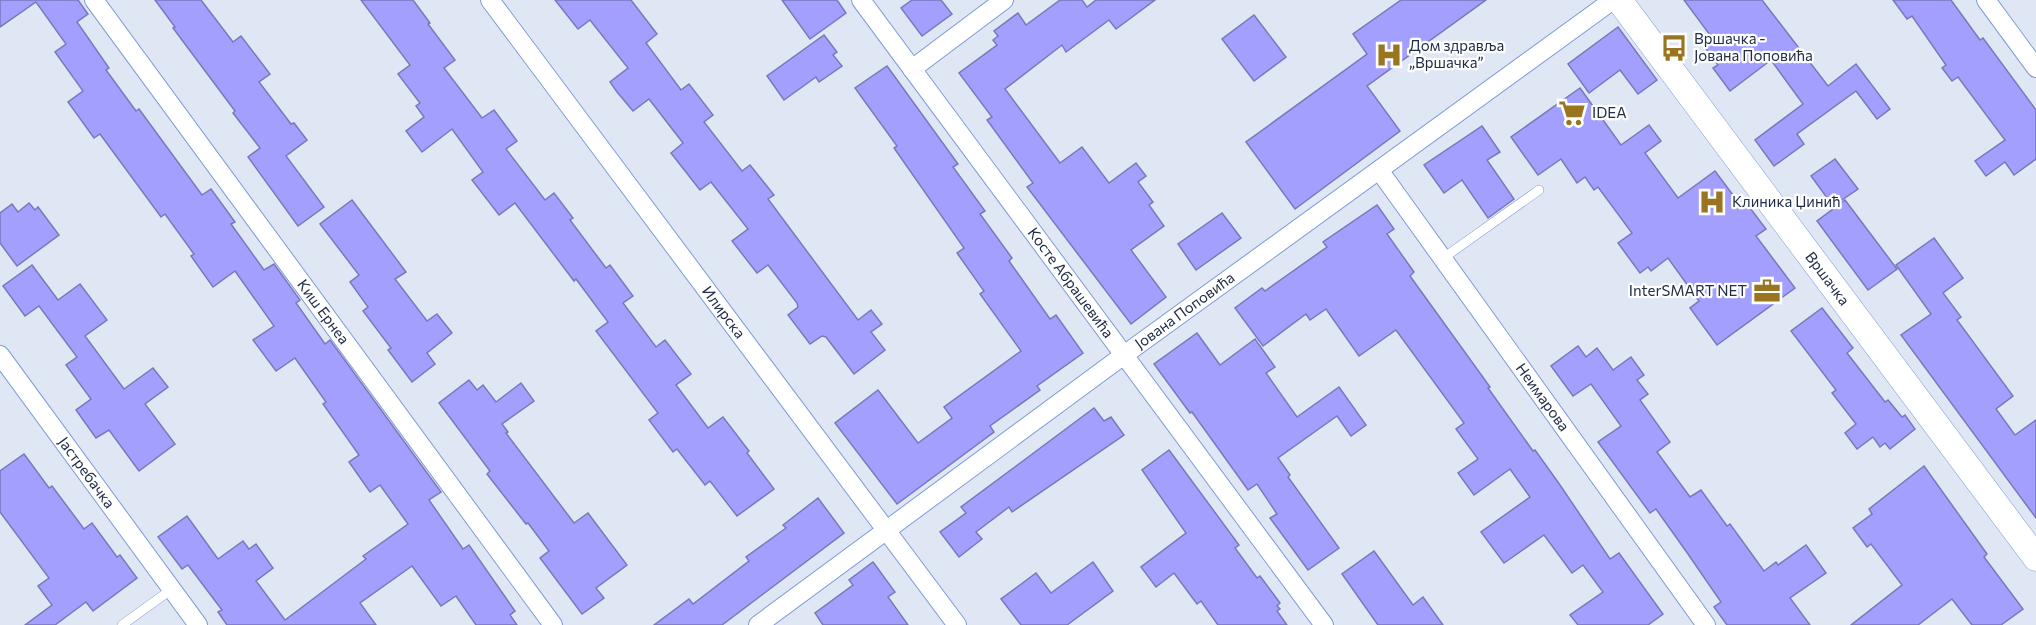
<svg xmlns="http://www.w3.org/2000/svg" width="2036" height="625" viewBox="0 0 2036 625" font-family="Commissioner,sans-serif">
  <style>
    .building { fill: #a39ffe; stroke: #7a78ba; stroke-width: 1.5 }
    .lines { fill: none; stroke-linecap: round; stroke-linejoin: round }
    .lane-casing { stroke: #7d9bdb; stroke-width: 10 }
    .street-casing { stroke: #7d9bdb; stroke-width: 20 }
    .secondary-casing { stroke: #7d9bdb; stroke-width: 27 }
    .lane { stroke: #fff; stroke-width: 9 }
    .street { stroke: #fff; stroke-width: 18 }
    .secondary { stroke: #fff; stroke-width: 26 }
    .labels { text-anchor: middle; stroke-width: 4.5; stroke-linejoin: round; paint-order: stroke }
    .poi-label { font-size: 15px; fill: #212d47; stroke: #fff; text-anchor: start }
    .street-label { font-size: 15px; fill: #212d47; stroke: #fff }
  </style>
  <rect width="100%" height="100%" fill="#e0e7f4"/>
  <g class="building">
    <polygon points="0,0 78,0 88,14 77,22 109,68 106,70 136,111 139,109 202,195 211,189 235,222 231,224 264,270 274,264 300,300 296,303 325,344 330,340 441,492 429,500 463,549 469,545 515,611 510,615 517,625 476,625 456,596 441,606 412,566 360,603 376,625 227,625 218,612 222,610 188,565 182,569 158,537 187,516 218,559 243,541 249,549 256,544 273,568 256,581 285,620 366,559 363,556 408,524 380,485 370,492 349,462 359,455 323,404 326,402 295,358 276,371 253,340 274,326 235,271 213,287 191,256 194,254 165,214 161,217 100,134 94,138 68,102 83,91 55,52 66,44 36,2 0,27"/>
    <polygon points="155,0 201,0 233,42 241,36 270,74 259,82 291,124 294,123 307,140 286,156 324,207 298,226 248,157 260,148 233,113 235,111 173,28 175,27"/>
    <polygon points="361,0 413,0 430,23 428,24 455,60 444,68 482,118 494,110 517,141 506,149 545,200 554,193 573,218 570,220 606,268 610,265 633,296 623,303 656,347 665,340 691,374 676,385 708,428 723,417 749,451 747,453 774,489 737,516 710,481 705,485 677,449 673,452 649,420 658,413 596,331 608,322 576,279 574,281 515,203 499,215 472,180 483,172 452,129 422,152 406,131 424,117 416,106 420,103 398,74 410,65"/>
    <polygon points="555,0 631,0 657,34 646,43 681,90 689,84 713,115 704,122 742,171 750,165 774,195 768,199 858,320 871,310 882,324 871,332 885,350 854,374 826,337 822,336 810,344 788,315 798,307 797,303 768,265 757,273 732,241 748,229 711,182 700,190 671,153 683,143 649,99 633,111 617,92 610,82 628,68 590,20 578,29"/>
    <polygon points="782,0 837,0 846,13 810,39"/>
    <polygon points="912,0 941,0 952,14 922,36 901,8"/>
    <polygon points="1060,0 1082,0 1087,7 1096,0 1155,0 1116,29 1109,20 1066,52 1062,45 1005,89 1060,163 1082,147 1109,183 1136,163 1146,176 1138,182 1153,202 1149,205 1164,226 1131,250 1166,297 1131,324 1027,187 1033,183 987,120 992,117 959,73 997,45 993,40 998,36 994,31 1018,13 1026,25"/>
    <polygon points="1401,0 1486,0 1367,86 1400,131 1295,209 1246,142 1367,54 1353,34"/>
    <polygon points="1684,0 1762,0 1828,86 1856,64 1890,109 1877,119 1856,91 1797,134 1804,144 1774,166 1755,140 1803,104 1771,60 1730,91 1713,68 1718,65 1701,42 1710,35"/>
    <polygon points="1893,0 1951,0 1980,40 1983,38 2036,110 2036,159 2014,175 2005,162 1986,176 1975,161 2005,140 1958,77 1952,81 1942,68 1946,65 1912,16 1907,19"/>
    <polygon points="1254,15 1286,57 1254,81 1222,39"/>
    <polygon points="1618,27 1657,80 1638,94 1620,70 1589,93 1568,64"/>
    <polygon points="824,35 837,52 833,55 842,66 819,82 816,77 784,100 767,76"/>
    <polygon points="887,66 958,164 953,167 985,211 980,214 1012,258 1009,261 1050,319 1056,315 1083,353 1037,386 1040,390 990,426 994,432 897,504 835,423 878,390 918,443 952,418 944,407 1021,351 980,294 984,291 957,253 964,248 894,148 897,146 855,88"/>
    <polygon points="1580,88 1621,145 1649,125 1661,141 1645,153 1678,198 1715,171 1742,207 1747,204 1766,229 1756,236 1795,288 1717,345 1690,308 1699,301 1668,258 1651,271 1648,267 1640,273 1618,243 1632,233 1598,187 1594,190 1585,177 1577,183 1561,159 1538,175 1511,137"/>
    <polygon points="1482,126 1500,152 1487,160 1514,199 1488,218 1462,180 1444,193 1424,165"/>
    <polygon points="1835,159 1858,189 1833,206 1811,176"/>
    <polygon points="352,200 406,272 395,279 427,321 437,314 452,333 427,353 435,364 412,382 388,350 391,348 363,311 368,307 350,282 359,275 320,224"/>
    <polygon points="1845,200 1897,269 1868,290 1817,221"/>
    <polygon points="29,203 35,210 38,207 59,235 17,266 0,243 0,213 12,204 18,212"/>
    <polygon points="1377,205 1394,229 1387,234 1414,272 1410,276 1490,387 1488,388 1533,451 1535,450 1560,485 1610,559 1619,553 1663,614 1648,625 1578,625 1570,615 1603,592 1583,565 1572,573 1544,535 1504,563 1481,532 1530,497 1510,469 1474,495 1458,473 1478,459 1456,429 1464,423 1396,330 1359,356 1326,309 1310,320 1306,314 1263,346 1235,308 1262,288 1265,291 1327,247 1323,242"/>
    <polygon points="1222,213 1241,238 1196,270 1178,244"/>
    <polygon points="1934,238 1963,278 1943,293 1961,317 1957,320 2013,396 1996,409 2015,435 2036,420 2036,518 1901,335 1931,314 1896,265"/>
    <polygon points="32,265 58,300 80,284 107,320 85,336 124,389 153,368 168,387 145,404 175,444 139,471 109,430 96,438 76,410 91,399 66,365 77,357 39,306 25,316 3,286"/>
    <polygon points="1822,308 1853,348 1847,353 1885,402 1888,400 1902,417 1905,415 1915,429 1890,449 1885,443 1880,447 1873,437 1857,449 1845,433 1856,424 1832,393 1836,390 1791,331"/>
    <polygon points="1197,333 1220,365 1255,339 1275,367 1266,373 1297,417 1339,387 1366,425 1351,436 1337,416 1278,458 1290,475 1288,477 1339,548 1308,570 1270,518 1277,514 1257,484 1248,490 1192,412 1190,413 1154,364"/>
    <polygon points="1578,346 1586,357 1597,348 1613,370 1631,357 1644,375 1637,380 1648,394 1640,400 1670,442 1657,452 1690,497 1701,490 1727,526 1730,524 1764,571 1776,562 1778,565 1806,545 1826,573 1790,598 1810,625 1727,625 1714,607 1721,602 1688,554 1656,509 1650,513 1598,442 1621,426 1591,384 1573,396 1551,366"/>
    <polygon points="469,380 477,390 483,385 496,402 521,383 534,401 502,424 508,432 506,433 574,523 588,513 627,565 596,588 604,598 582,614 540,558 549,551 528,523 526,524 487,474 490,471 439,403"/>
    <polygon points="1094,408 1104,421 1111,417 1124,435 1012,512 1009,507 976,532 982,539 959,557 940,532 966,513 961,507"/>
    <polygon points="1169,450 1239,545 1235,548 1257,578 1260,576 1280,603 1277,606 1280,609 1277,611 1287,625 1218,625 1201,601 1197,604 1174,573 1156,587 1141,567 1186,533 1142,470"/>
    <polygon points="24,454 49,488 52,486 84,529 92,523 117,557 120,555 137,578 93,611 86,602 55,625 25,625 52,605 38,586 49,578 0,512 0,471"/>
    <polygon points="1924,466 1987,554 1984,557 2023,609 2001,625 1972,625 1952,599 1918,625 1851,625 1902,585 1871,544 1867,547 1853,528 1872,514 1869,509"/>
    <polygon points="818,498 844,533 722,625 654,625 689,599 693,604 749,561 746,557 786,528 783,525"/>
    <polygon points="1374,551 1413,605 1423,597 1443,625 1378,625 1342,574"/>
    <polygon points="873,562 895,592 888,597 908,625 823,625 815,613 853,585 849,580"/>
    <polygon points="1093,562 1113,591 1067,625 1021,625 1001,599 1036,573 1051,593"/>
  </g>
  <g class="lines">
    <defs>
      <g id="lane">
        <polyline points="1442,259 1539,190"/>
        <polyline points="122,625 172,589"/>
      </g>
      <g id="street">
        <path id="s1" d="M94 0 553 625"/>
        <path id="s2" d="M490 0 957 625"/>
        <path id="s3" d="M861 0 1324 625"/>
        <polyline points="1986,0 2036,68"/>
        <polyline points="912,69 1004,0"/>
        <path id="s4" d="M1379 170 1706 625"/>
        <path id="s5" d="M0 355 198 625"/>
        <path id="s6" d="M758 625 1124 355 1613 0"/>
      </g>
      <g id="secondary">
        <path id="s7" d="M1619 0 2036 558"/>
      </g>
    </defs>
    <use href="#lane" class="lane-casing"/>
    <use href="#street" class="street-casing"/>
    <use href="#secondary" class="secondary-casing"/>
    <use href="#lane" class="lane"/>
    <use href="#street" class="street"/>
    <use href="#secondary" class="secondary"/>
  </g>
  <defs>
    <symbol id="bus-bare" viewBox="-9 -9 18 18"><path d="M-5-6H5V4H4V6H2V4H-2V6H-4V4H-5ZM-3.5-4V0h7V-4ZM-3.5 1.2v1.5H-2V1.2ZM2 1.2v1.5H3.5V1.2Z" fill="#99751f" stroke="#fff" stroke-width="2.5" paint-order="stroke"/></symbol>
    <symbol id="hospital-bare" viewBox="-9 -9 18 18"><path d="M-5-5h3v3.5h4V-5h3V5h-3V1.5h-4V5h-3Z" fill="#99751f" stroke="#fff" stroke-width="2.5" paint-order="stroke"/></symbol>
    <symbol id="supermarket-bare" viewBox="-9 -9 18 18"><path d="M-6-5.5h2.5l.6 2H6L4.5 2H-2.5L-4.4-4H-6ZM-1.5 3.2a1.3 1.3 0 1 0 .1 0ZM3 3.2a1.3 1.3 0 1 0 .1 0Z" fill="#99751f" stroke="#fff" stroke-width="2.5" paint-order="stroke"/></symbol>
    <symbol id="office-bare" viewBox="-9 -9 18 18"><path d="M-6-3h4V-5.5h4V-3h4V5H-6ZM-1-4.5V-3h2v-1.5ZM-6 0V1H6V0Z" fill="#99751f" stroke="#fff" stroke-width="2.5" paint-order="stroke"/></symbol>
  </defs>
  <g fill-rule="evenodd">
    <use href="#bus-bare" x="1655" y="29" width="38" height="38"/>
    <use href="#hospital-bare" x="1370" y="36" width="38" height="38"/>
    <use href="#supermarket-bare" x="1553" y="94" width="38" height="38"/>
    <use href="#hospital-bare" x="1693" y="183" width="38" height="38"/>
    <use href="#office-bare" x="1748" y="272" width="38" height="38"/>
  </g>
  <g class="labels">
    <g class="poi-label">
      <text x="1694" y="44">Вршачка -<tspan x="1694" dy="17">Јована Поповића</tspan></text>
      <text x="1409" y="51">Дом здравља<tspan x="1409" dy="17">„Вршачка”</tspan></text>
      <text x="1592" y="118">IDEA</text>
      <text x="1732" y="207">Клиника Џинић</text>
      <text x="1747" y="296" text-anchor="end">InterSMART NET</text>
    </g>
    <g class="street-label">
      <text dy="5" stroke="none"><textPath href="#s7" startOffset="348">Вршачка</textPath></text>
      <text dy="5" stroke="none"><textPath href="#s3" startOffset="352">Косте Абрашевића</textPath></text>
      <text dy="5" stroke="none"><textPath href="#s6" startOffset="530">Јована Поповића</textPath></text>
      <text dy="5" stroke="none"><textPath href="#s1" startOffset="387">Киш Ернеа</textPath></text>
      <text dy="5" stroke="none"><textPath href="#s2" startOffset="390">Илирска</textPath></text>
      <text dy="5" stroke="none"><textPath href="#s4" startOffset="280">Неимарова</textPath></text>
      <text dy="5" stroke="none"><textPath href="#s5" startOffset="146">Јастребачка</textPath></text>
    </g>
  </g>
</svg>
